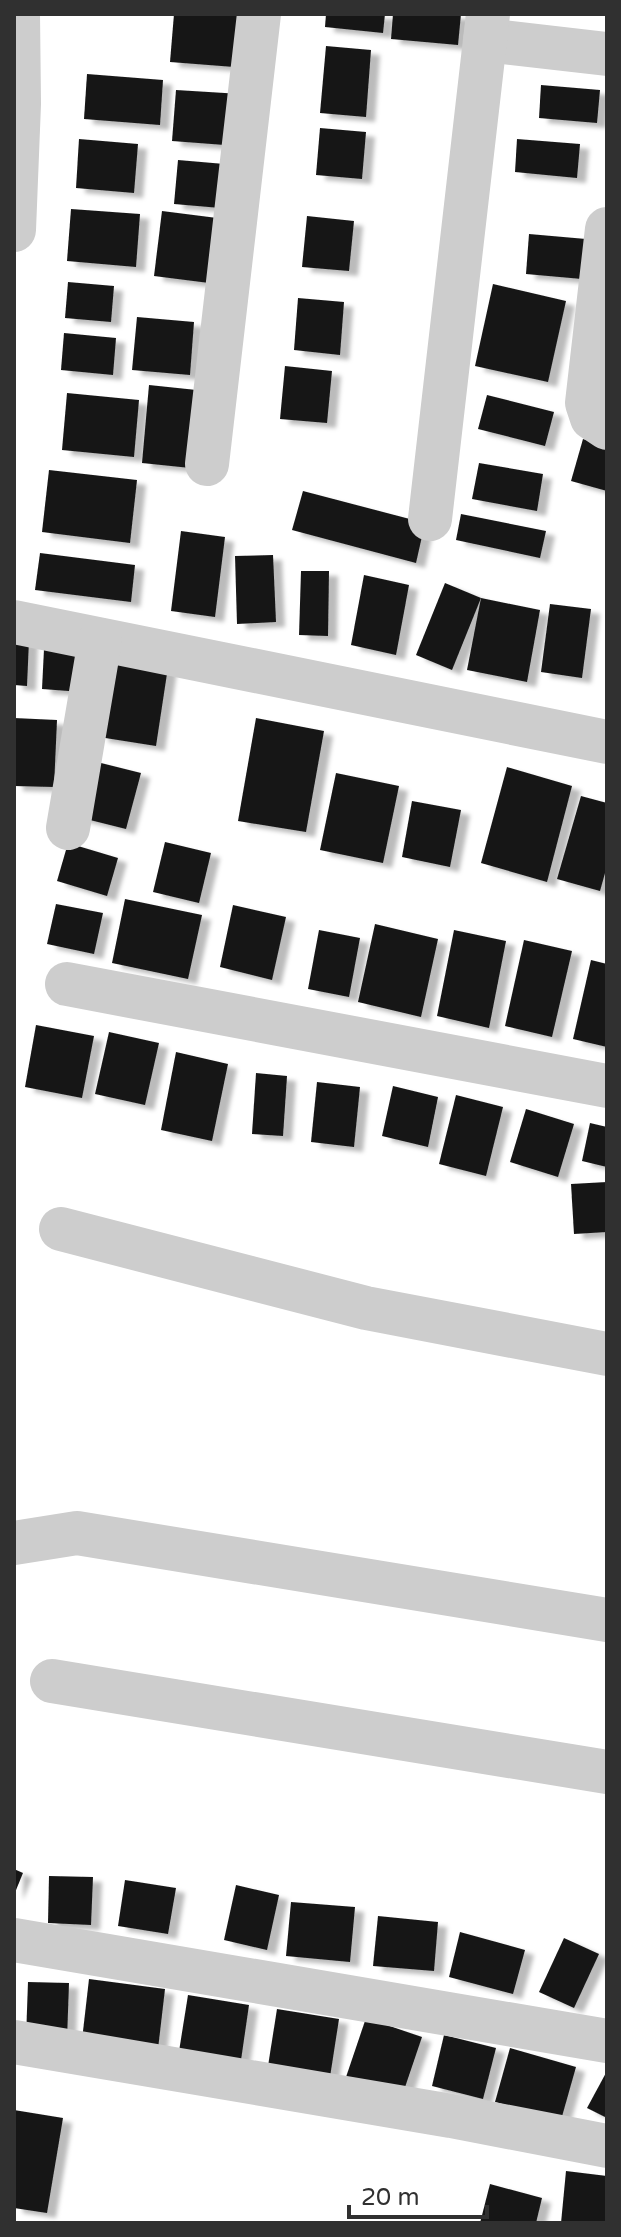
<svg xmlns="http://www.w3.org/2000/svg" width="621" height="2237" viewBox="0 0 621 2237" font-family="'Varela Round',sans-serif">
  <style>
    .building { fill: #171717; filter: url(#shadow) }
    .lines { fill: none; stroke-linecap: round; stroke-linejoin: round }
    .street { stroke: #cdcdcd; stroke-width: 44 }
  </style>
  <defs>
    <filter id="shadow"><feDropShadow dx="9" dy="5" stdDeviation="2" flood-color="#0004"/></filter>
  </defs>
  <rect width="100%" height="100%" fill="#fff"/>
  <g class="building">
    <polygon points="174,14 251,14 247,68 170,62"/>
    <polygon points="326,14 385,14 383,33 325,27"/>
    <polygon points="393,14 461,14 458,45 391,39"/>
    <polygon points="326,46 371,50 366,117 320,113"/>
    <polygon points="87,74 163,80 160,125 84,119"/>
    <polygon points="541,85 600,90 597,123 539,118"/>
    <polygon points="176,90 241,94 238,146 172,141"/>
    <polygon points="320,128 366,132 362,179 316,175"/>
    <polygon points="79,139 138,144 134,193 76,188"/>
    <polygon points="517,139 580,144 577,178 515,172"/>
    <polygon points="178,160 236,165 232,209 174,204"/>
    <polygon points="71,209 140,214 136,267 67,261"/>
    <polygon points="162,211 225,219 217,284 154,276"/>
    <polygon points="307,216 354,221 349,271 302,267"/>
    <polygon points="529,234 586,239 582,279 526,274"/>
    <polygon points="68,282 114,286 111,322 65,318"/>
    <polygon points="493,284 566,301 548,382 475,366"/>
    <polygon points="298,298 344,302 340,355 294,350"/>
    <polygon points="137,317 194,322 190,375 132,370"/>
    <polygon points="64,333 116,338 113,375 61,370"/>
    <polygon points="285,366 332,371 327,423 280,419"/>
    <polygon points="149,385 206,391 200,469 142,463"/>
    <polygon points="67,393 139,400 134,457 62,450"/>
    <polygon points="487,395 554,412 545,446 478,429"/>
    <polygon points="583,439 607,446 607,491 571,481"/>
    <polygon points="479,463 543,474 537,511 472,499"/>
    <polygon points="49,470 137,480 130,543 42,532"/>
    <polygon points="303,491 425,523 416,563 292,530"/>
    <polygon points="461,514 546,531 540,558 456,540"/>
    <polygon points="181,531 225,537 215,617 171,611"/>
    <polygon points="40,553 135,565 131,602 35,590"/>
    <polygon points="273,555 276,622 237,624 235,556"/>
    <polygon points="301,571 329,571 328,636 299,635"/>
    <polygon points="364,575 409,585 396,655 351,645"/>
    <polygon points="445,583 481,598 452,670 416,655"/>
    <polygon points="481,598 540,610 527,682 467,670"/>
    <polygon points="550,604 591,609 582,678 541,672"/>
    <polygon points="14,639 29,640 27,686 14,685"/>
    <polygon points="44,649 84,652 82,692 42,689"/>
    <polygon points="112,658 168,667 156,746 99,737"/>
    <polygon points="14,718 57,720 54,787 14,786"/>
    <polygon points="256,718 324,731 306,832 238,821"/>
    <polygon points="89,760 141,773 126,829 74,816"/>
    <polygon points="507,767 572,786 547,882 481,863"/>
    <polygon points="336,773 399,786 383,863 320,850"/>
    <polygon points="581,796 607,803 607,866 600,891 557,879"/>
    <polygon points="412,801 461,810 450,867 402,857"/>
    <polygon points="165,842 211,853 199,903 153,892"/>
    <polygon points="68,843 118,858 107,896 57,881"/>
    <polygon points="125,899 202,915 188,979 112,963"/>
    <polygon points="56,904 103,913 94,954 47,944"/>
    <polygon points="233,905 286,917 272,980 220,967"/>
    <polygon points="375,924 438,939 421,1017 358,1002"/>
    <polygon points="319,930 360,938 349,997 308,989"/>
    <polygon points="454,930 506,941 489,1028 437,1016"/>
    <polygon points="524,940 572,951 552,1037 505,1026"/>
    <polygon points="591,960 607,964 607,1047 573,1039"/>
    <polygon points="36,1025 94,1036 82,1098 25,1087"/>
    <polygon points="109,1032 159,1043 145,1105 95,1094"/>
    <polygon points="176,1052 228,1064 212,1141 161,1130"/>
    <polygon points="256,1073 287,1076 283,1136 252,1134"/>
    <polygon points="317,1082 360,1087 354,1147 311,1142"/>
    <polygon points="393,1086 438,1097 428,1147 382,1136"/>
    <polygon points="456,1095 503,1107 486,1176 439,1164"/>
    <polygon points="526,1109 574,1124 558,1177 510,1162"/>
    <polygon points="590,1123 607,1127 607,1167 582,1161"/>
    <polygon points="607,1182 607,1232 574,1234 571,1184"/>
    <polygon points="14,1869 23,1873 14,1895"/>
    <polygon points="49,1876 93,1877 91,1925 48,1923"/>
    <polygon points="125,1880 176,1888 168,1934 118,1926"/>
    <polygon points="236,1885 279,1895 267,1950 224,1940"/>
    <polygon points="291,1902 355,1907 350,1962 286,1956"/>
    <polygon points="378,1916 438,1922 434,1971 373,1966"/>
    <polygon points="460,1932 525,1950 513,1994 449,1977"/>
    <polygon points="564,1938 599,1954 574,2008 539,1992"/>
    <polygon points="89,1979 165,1989 158,2049 82,2040"/>
    <polygon points="28,1982 69,1983 67,2040 26,2038"/>
    <polygon points="188,1995 249,2005 239,2074 177,2064"/>
    <polygon points="277,2009 339,2019 330,2077 268,2066"/>
    <polygon points="366,2018 422,2037 401,2099 345,2080"/>
    <polygon points="444,2035 496,2048 483,2099 432,2086"/>
    <polygon points="510,2048 576,2067 561,2120 495,2102"/>
    <polygon points="607,2071 607,2118 587,2108"/>
    <polygon points="14,2110 63,2118 47,2213 14,2208"/>
    <polygon points="566,2171 607,2176 607,2223 561,2223"/>
    <polygon points="490,2184 542,2198 536,2223 480,2223"/>
  </g>
  <g class="lines">
    <g class="street">
      <polyline points="485,40 607,54"/>
      <polyline points="607,229 587,403 592,418 607,428"/>
      <polyline points="14,230 19,104 18,14"/>
      <polyline points="207,464 259,14"/>
      <polyline points="430,519 488,14"/>
      <polyline points="14,622 607,742"/>
      <polyline points="68,828 100,640"/>
      <polyline points="67,984 607,1086"/>
      <polyline points="61,1229 366,1308 607,1354"/>
      <polyline points="14,1543 77,1533 607,1620"/>
      <polyline points="52,1681 607,1772"/>
      <polyline points="14,1940 607,2041"/>
      <polyline points="14,2042 451,2116 607,2146"/>
    </g>
  </g>
  <rect width="621" height="2237" fill="none" stroke="#303030" stroke-width="32"/>
  <path d="M349 2205v12h138v-12" fill="none" stroke="#303030" stroke-width="4"/>
  <text x="361" y="2205" font-size="24" fill="#303030" stroke="#ffffff" stroke-width="6" paint-order="stroke">20 m</text>
</svg>
